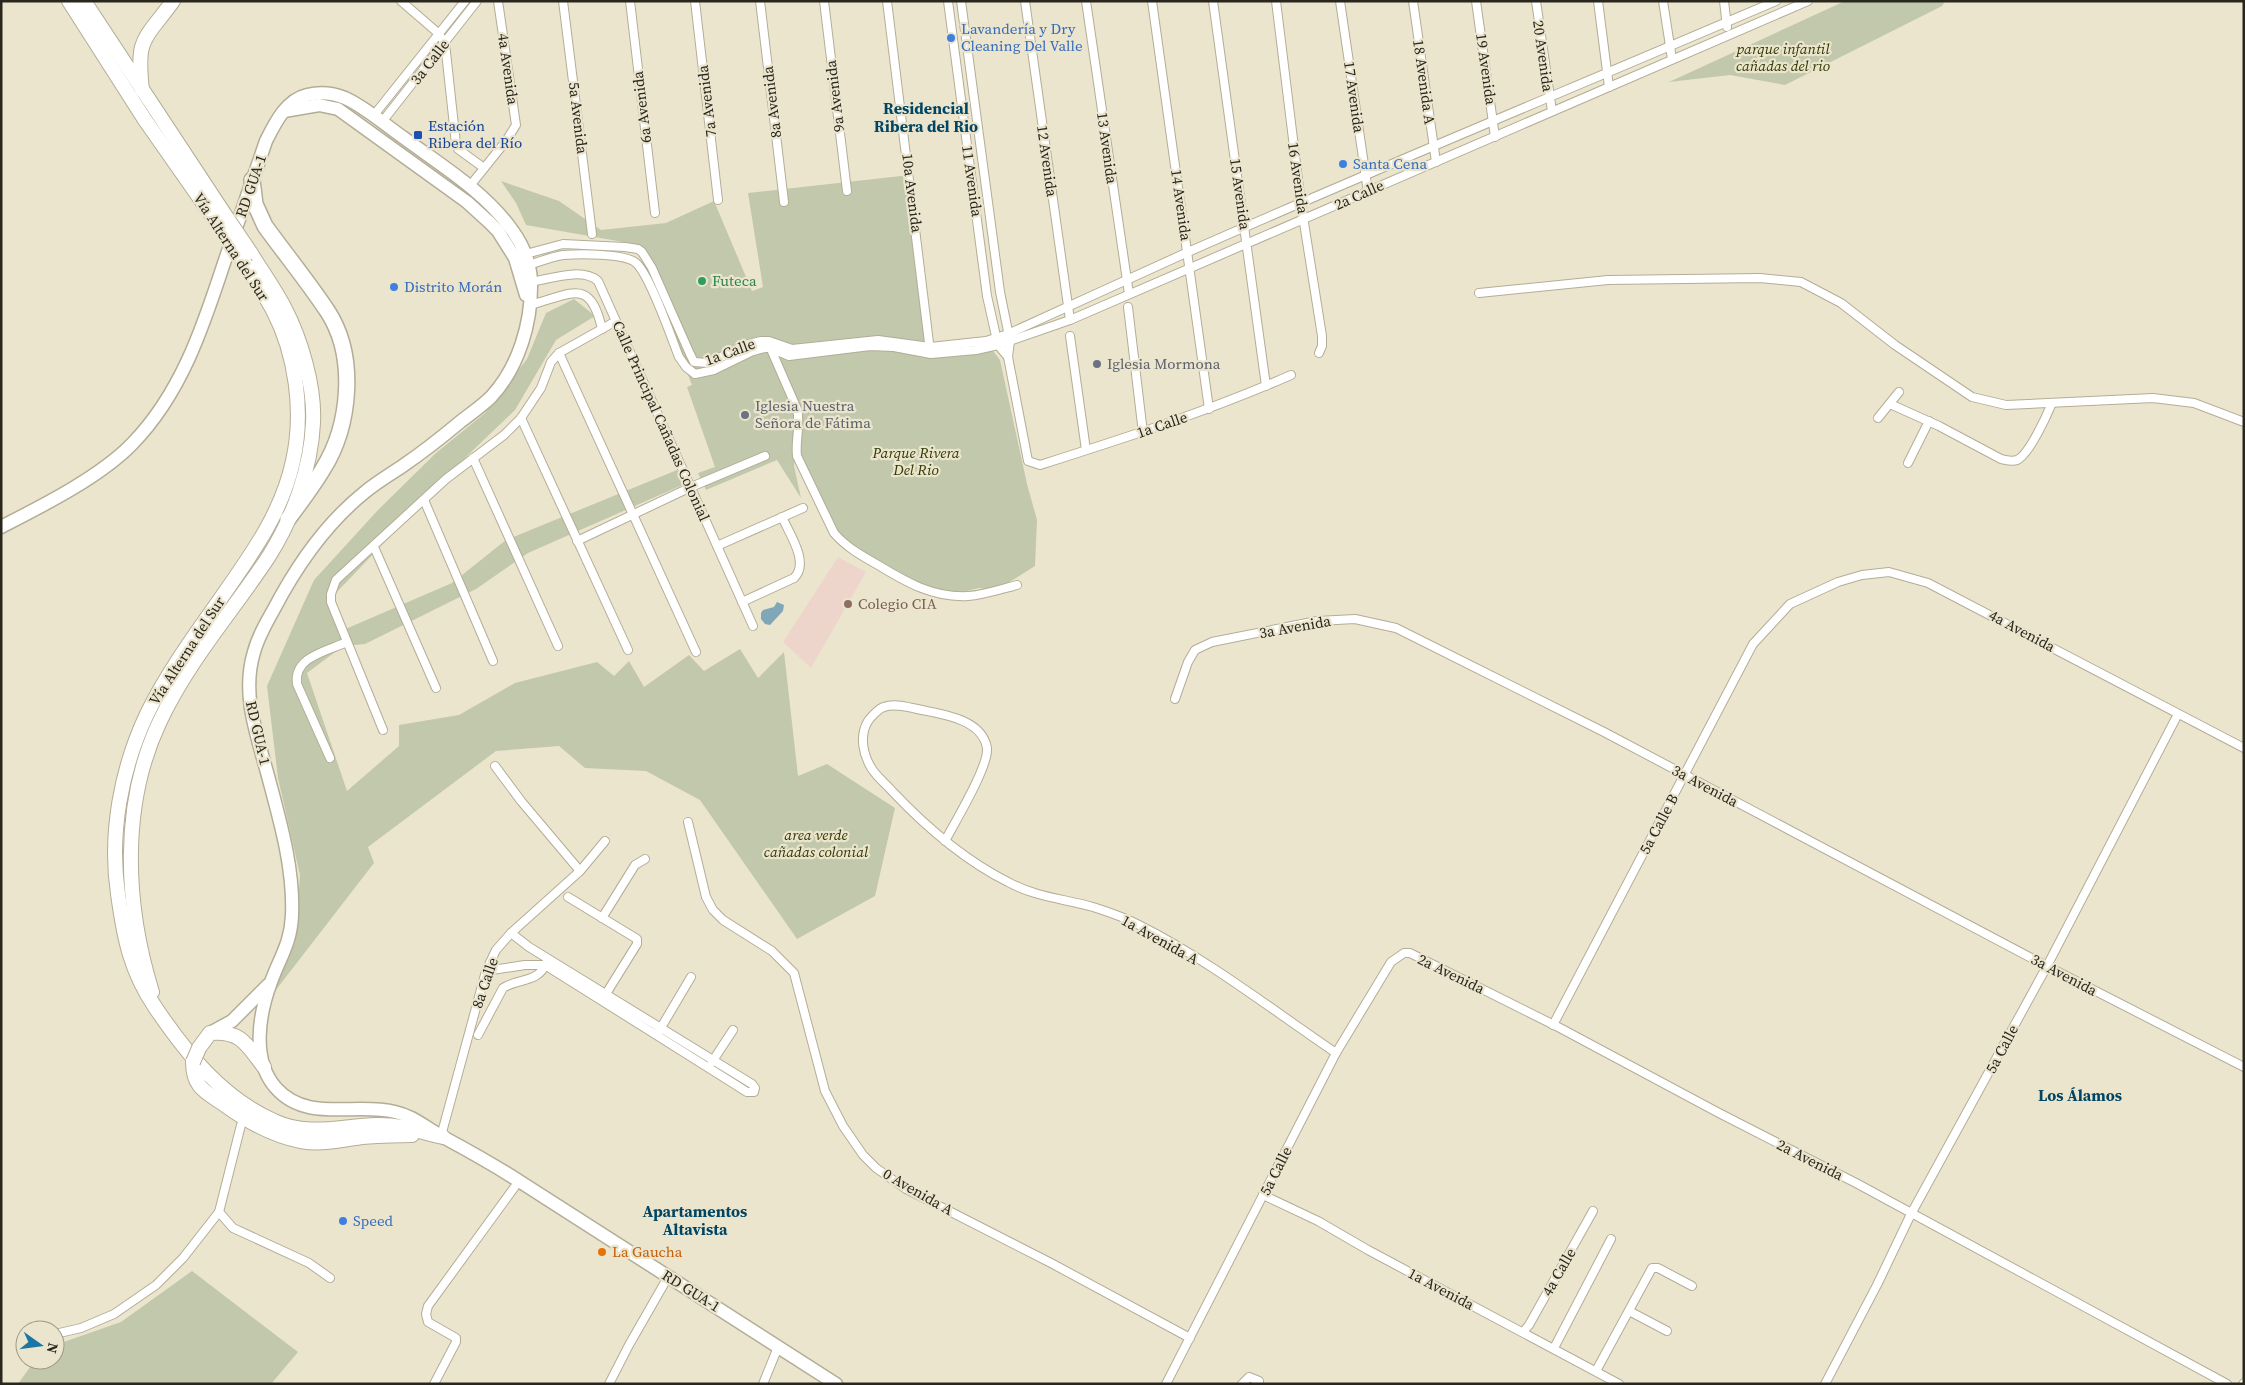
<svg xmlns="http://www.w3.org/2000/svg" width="2245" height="1385" viewBox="0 0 2245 1385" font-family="'Source Serif 4',serif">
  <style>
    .education { fill: #eed5cc }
    .green { fill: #c1c8ab }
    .water { fill: #80a7b7 }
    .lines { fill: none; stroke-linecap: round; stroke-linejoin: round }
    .minor-casing { stroke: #b3ad97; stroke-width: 10 }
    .primary-casing { stroke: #b3ad97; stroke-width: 15 }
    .trunk-casing { stroke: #b3ad97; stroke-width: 16 }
    .motorway-casing { stroke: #b3ad97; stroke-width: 18 }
    .minor { stroke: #fff; stroke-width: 8 }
    .primary { stroke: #fff; stroke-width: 12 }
    .trunk { stroke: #fff; stroke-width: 14 }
    .motorway { stroke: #fff; stroke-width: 15 }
    .trunk-bridge-casing { stroke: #b3ad97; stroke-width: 16; stroke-linecap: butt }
    .trunk-bridge { stroke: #fff; stroke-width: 14 }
    .shop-dot { fill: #3f7fe0; stroke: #ece5ce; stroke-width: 2 }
    .transit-dot { fill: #1a4fb4; stroke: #ece5ce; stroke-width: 2 }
    .leisure-dot { fill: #2e9e5b; stroke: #ece5ce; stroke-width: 2 }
    .worship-dot { fill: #6b7280; stroke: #ece5ce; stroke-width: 2 }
    .education-dot { fill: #8d6e63; stroke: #ece5ce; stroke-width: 2 }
    .food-dot { fill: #e8710a; stroke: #ece5ce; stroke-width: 2 }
    .labels { text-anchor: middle; stroke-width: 4.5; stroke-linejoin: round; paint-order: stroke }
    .shop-label { font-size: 15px; fill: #366cbe; stroke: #ece5ce; text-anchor: start }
    .park-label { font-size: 15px; font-style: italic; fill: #303900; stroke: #ece5ce }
    .street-label { font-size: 15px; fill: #28261d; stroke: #ece5ce }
    .transit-label { font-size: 15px; fill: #164399; stroke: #ece5ce; text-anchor: start }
    .leisure-label { font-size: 15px; fill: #27864d; stroke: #ece5ce; text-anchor: start }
    .worship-label { font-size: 15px; fill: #5b616d; stroke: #ece5ce; text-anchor: start }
    .education-label { font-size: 15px; fill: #785e54; stroke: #ece5ce; text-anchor: start }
    .food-label { font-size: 15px; fill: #c56008; stroke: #ece5ce; text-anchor: start }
    .neighbourhood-label { font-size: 16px; font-weight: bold; fill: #004664; stroke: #ece5ce }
  </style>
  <rect width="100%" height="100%" fill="#ece5ce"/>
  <polygon class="education" points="838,557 866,572 811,668 783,642"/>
  <g class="green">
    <polygon points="1845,1 1945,1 1942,6 1785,85 1730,75 1669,82"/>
    <polygon points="910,175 928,356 990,347 1000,360 1027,484 1037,520 1035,566 1011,581 1001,592 979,588 949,595 904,581 862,556 831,527 803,469 797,440 794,466 801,498 777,460 706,490 698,473 715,467 687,387 692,385 635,244 526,225 516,203 501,181 559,201 601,230 666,223 714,201 752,291 763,287 748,193"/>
    <polygon points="574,299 595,316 556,340 515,410 468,455 334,595 341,631 452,583 506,540 677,470 687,483 528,553 476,589 365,644 343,646 307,673 347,791 399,746 399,725 459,715 515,683 597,662 614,676 629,661 644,687 689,655 704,671 740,649 758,678 784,652 798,776 827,764 895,808 875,896 797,939 700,800 646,771 585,768 559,746 496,751 368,847 374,863 272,995 295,942 300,875 278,778 267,686 314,580 378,510 436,453 485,413 527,359 546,313"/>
    <polygon points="192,1271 298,1352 271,1384 18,1384 35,1360 55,1360 55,1345 121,1322"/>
  </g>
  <polygon class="water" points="777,602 784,605 783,611 770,625 765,624 761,619 761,613 763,610 774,607"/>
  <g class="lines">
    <defs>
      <g id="minor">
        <polyline points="401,1 438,33 445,43 456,144 458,149 484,168"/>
        <polyline points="563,1 592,234"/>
        <polyline points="630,1 655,213"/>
        <polyline points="695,1 718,200"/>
        <polyline points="760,1 784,202"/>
        <polyline points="824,1 847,191"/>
        <polyline points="887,1 930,351"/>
        <polyline points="948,1 987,296 998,345 1008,357"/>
        <path d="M961 1 1000 292 1010 341 1008 357 1028 461 1040 465C1125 438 1209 411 1291 375"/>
        <polyline points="1025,1 1070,320"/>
        <polyline points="1086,1 1129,294"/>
        <polyline points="1152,1 1209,409"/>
        <polyline points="1213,1 1266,386"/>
        <polyline points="1276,1 1301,204 1322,336 1322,346 1319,353"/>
        <polyline points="1340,1 1368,192"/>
        <polyline points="1413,1 1436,162"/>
        <polyline points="1476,1 1495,137"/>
        <polyline points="1536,1 1552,111"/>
        <polyline points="1598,1 1609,87"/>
        <polyline points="1663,1 1672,59"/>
        <polyline points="1724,1 1727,27"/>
        <polyline points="374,115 465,1"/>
        <polyline points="382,122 477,1"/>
        <polyline points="473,182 506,141 516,125 498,1"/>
        <path d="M522 255 563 244 625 247 638 249 642 252 652 268 690 354 694 362 708 363 749 344 761 341H769L792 349 878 340 930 347 986 341 1008 334C1068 307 1128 279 1188 252 1383 166 1580 85 1776 1"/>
        <path d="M526 266C538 262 551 257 563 255 579 254 625 253 636 263 650 275 671 337 679 357L686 367 695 374 714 370 753 351 765 348H770L789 356 870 346 894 347 931 354 976 350 998 345 1070 320 1808 1"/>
        <path d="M531 282C550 279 582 267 598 281L753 626"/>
        <polyline points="1479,293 1608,280 1760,278 1801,282 1841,303 1895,345 1972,397 2006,405 2153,398 2194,403 2244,422"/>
        <path d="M530 305C572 294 590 277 602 329"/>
        <polyline points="1128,307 1143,433"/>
        <polyline points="1070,336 1086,450"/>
        <path d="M770 347 797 409C801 425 795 440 797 456L834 533C846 547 862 556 878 565 906 582 933 598 968 596 984 595 1001 589 1017 585"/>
        <polyline points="559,353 696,652"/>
        <path d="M1890 404 1939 426 2001 459C2006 460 2012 462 2017 460 2029 455 2047 415 2052 403"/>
        <polyline points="521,418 628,650"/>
        <polyline points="1878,418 1899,392"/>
        <polyline points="473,458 558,646"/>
        <polyline points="1908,463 1929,421"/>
        <polyline points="424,500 493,661"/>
        <polyline points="577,541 691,487 765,456"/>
        <polyline points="717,546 803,508"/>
        <polyline points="374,547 436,688"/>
        <path d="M742 602 794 578C810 563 789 533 782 517"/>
        <polyline points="1175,699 1188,662 1195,650 1212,642 1317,621 1355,619 1396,628 1604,732 2037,961 2244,1067"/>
        <polyline points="383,730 331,602 331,594 336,580 446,479 504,435 521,418 541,388 551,362 559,353 616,321"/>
        <path d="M330 758 297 684C293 657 327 651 347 642"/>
        <polyline points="495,766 521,801 580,871"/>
        <polyline points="688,822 706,897 713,910 723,920 772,951 794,973 825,1091 843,1126 863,1155 876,1168 906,1189 1051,1263 1190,1338"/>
        <path d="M945 841C955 822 989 766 987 748 982 718 940 714 917 709 907 707 894 703 884 707 879 708 871 717 868 721 859 736 863 755 872 769 877 777 886 784 892 791 926 827 964 860 1008 882 1035 897 1065 899 1093 907 1109 912 1126 918 1141 926 1207 959 1274 1011 1336 1053"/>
        <polyline points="568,897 637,939 637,944 604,997"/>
        <polyline points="602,918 635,865 645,859"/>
        <polyline points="486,971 525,965 545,965 747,1092 754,1092 755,1088 752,1084 529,947 511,933"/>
        <polyline points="1553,1025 1753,644 1790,604 1838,582 1862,575 1889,572 1928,583 2244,748"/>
        <polyline points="659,1031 691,977"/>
        <path d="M478 1035 503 988C518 978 539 983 546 963"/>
        <polyline points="712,1062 733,1030"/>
        <polyline points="441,1136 486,971 496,950 511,933 580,871 605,841"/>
        <polyline points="1263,1195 1318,1221 1368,1250 1619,1384"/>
        <polyline points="219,1212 233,1228 309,1263 330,1278"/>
        <polyline points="1629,1311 1667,1331"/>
        <polyline points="1523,1332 1529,1325 1593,1211"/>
        <polyline points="55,1334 81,1328 114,1314 156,1285 183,1258 219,1212 241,1125 246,1119"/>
        <polyline points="1554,1348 1611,1239"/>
        <polyline points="1596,1371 1652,1268 1658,1268 1692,1286"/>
        <polyline points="434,1384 456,1342 456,1338 428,1322 426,1314 428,1306 519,1181"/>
        <polyline points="609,1384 629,1345 668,1277"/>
        <polyline points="763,1384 778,1347"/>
        <polyline points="1166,1384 1336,1053 1391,962 1404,953 1410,953 1560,1028 1719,1113 1856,1183 2227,1384"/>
        <polyline points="1242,1384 1249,1377 1259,1381"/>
        <polyline points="1825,1384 1877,1285 1911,1214 2047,966 2178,714"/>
        <polyline points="2243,1384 2244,1383"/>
      </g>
      <g id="primary">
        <polyline points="284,111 319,105 338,109 467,202 489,222 498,231 515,258 526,295"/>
        <path d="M1 527C42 506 100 477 132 444 181 394 203 327 224 263 238 222 252 181 266 141 275 123 286 100 307 95 319 92 333 93 345 98 367 108 385 125 404 138 442 166 484 191 512 230 523 245 530 262 531 281 532 322 519 367 491 397 482 406 470 414 460 422 442 437 423 452 404 465 391 474 377 482 365 492 325 524 297 565 274 609 266 623 258 637 254 652 241 694 257 735 268 776 280 821 294 868 292 915 291 943 280 957 271 982 259 1014 251 1060 276 1088 307 1123 355 1102 395 1112 414 1116 427 1129 443 1137 469 1151 494 1165 519 1181L836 1384"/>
        <polyline points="210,1033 232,1021 268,985"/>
      </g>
      <g id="trunk">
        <polyline points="69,1 145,120 220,227"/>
        <polyline points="84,1 227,218"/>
        <path d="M142 90C136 37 144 41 173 1"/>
        <path d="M246 265C255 280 264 294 273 310 296 354 304 412 293 461 282 513 251 555 221 598 195 635 167 673 147 714 121 769 109 834 118 894 124 937 130 970 155 1007 186 1053 222 1098 274 1121 308 1137 340 1126 376 1125 400 1124 420 1132 443 1137"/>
        <path d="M152 992C125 905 120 805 160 721 188 661 233 611 269 556 293 518 311 468 313 423 315 387 301 339 284 307 274 288 261 270 250 252"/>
        <path d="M199 1048 210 1033C241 1030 247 1045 264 1067"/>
        <path d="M193 1062C193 1088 206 1092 225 1105 247 1121 273 1136 301 1141 321 1145 342 1140 362 1137 378 1136 395 1135 412 1135"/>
      </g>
      <path id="motorway" d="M252 180 255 204 265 226C286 255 309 283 328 312 357 357 350 426 323 469 313 486 300 503 288 519"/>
    </defs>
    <use href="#minor" class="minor-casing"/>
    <use href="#primary" class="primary-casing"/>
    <use href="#trunk" class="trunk-casing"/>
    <use href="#motorway" class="motorway-casing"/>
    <use href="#minor" class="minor"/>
    <use href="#primary" class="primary"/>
    <use href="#trunk" class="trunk"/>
    <use href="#motorway" class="motorway"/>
    <defs>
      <g id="trunk-bridge">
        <polyline points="227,218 250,252"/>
        <polyline points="220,227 246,265"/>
        <polyline points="193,1062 199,1048"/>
      </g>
    </defs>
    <use href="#trunk-bridge" class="trunk-bridge-casing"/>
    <use href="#trunk-bridge" class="trunk-bridge"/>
  </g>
  <g class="shop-dot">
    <circle cx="951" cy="38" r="5"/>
    <circle cx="1343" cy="164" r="5"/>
    <circle cx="394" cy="287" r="5"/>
    <circle cx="343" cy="1221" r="5"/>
  </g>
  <rect class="transit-dot" x="413" y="130" width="10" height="10" rx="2.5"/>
  <circle class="leisure-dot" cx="702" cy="281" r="5"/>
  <g class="worship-dot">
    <circle cx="1097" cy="364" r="5"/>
    <circle cx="745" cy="415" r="5"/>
  </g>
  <circle class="education-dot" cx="848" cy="604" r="5"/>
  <circle class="food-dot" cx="602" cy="1252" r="5"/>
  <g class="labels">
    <g class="shop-label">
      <text x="961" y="34">Lavandería y Dry<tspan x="961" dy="17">Cleaning Del Valle</tspan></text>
      <text x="1353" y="169">Santa Cena</text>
      <text x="404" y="292">Distrito Morán</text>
      <text x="353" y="1226">Speed</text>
    </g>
    <g class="park-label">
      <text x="1783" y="54">parque infantil<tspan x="1783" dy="17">cañadas del rio</tspan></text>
      <text x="916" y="458">Parque Rivera<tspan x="916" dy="17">Del Rio</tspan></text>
      <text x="816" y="840">area verde<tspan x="816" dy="17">cañadas colonial</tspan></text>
    </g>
    <g class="street-label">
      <text transform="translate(1543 56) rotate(82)" y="5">20 Avenida</text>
      <text transform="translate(430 62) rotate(-52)" y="5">3a Calle</text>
      <text transform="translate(508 69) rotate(82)" y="5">4a Avenida</text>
      <text transform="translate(1486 69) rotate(82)" y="5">19 Avenida</text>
      <text transform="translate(1424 82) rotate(82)" y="5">18 Avenida A</text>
      <text transform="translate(835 96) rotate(-97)" y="5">9a Avenida</text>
      <text transform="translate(1354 97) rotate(82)" y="5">17 Avenida</text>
      <text transform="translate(707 101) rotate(-97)" y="5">7a Avenida</text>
      <text transform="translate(772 102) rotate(-97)" y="5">8a Avenida</text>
      <text transform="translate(642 107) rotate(-97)" y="5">6a Avenida</text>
      <text transform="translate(578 118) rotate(83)" y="5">5a Avenida</text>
      <text transform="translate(1107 148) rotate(82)" y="5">13 Avenida</text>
      <text transform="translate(1047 161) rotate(82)" y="5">12 Avenida</text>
      <text transform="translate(1298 178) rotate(82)" y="5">16 Avenida</text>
      <text transform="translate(972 181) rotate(82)" y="5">11 Avenida</text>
      <text transform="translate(251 186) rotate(-71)" y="5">RD GUA-1</text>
      <text transform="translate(912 193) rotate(83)" y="5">10a Avenida</text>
      <text transform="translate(1240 194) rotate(82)" y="5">15 Avenida</text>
      <text transform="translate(1359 195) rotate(-24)" y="5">2a Calle</text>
      <text transform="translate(1181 205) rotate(82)" y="5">14 Avenida</text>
      <text transform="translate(231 247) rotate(57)" y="5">Vía Alterna del Sur</text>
      <text transform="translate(730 352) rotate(-20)" y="5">1a Calle</text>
      <text transform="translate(661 421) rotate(66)" y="5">Calle Principal Cañadas Colonial</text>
      <text transform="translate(1162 425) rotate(-19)" y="5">1a Calle</text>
      <text transform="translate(1295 627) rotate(-10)" y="5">3a Avenida</text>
      <text transform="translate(2022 631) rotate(28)" y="5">4a Avenida</text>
      <text transform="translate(187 651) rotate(-57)" y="5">Vía Alterna del Sur</text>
      <text transform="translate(258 733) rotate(77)" y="5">RD GUA-1</text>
      <text transform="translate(1705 786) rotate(28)" y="5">3a Avenida</text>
      <text transform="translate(1659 824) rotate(-62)" y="5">5a Calle B</text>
      <text transform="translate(1160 940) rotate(29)" y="5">1a Avenida A</text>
      <text transform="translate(1451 974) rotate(26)" y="5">2a Avenida</text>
      <text transform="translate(2064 975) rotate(28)" y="5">3a Avenida</text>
      <text transform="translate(485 983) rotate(-71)" y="5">8a Calle</text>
      <text transform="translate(2002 1049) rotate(-62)" y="5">5a Calle</text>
      <text transform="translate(1810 1160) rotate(27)" y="5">2a Avenida</text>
      <text transform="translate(1276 1171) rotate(-63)" y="5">5a Calle</text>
      <text transform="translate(918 1192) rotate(30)" y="5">0 Avenida A</text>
      <text transform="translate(1559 1272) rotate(-60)" y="5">4a Calle</text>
      <text transform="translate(1441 1289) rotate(28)" y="5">1a Avenida</text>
      <text transform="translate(691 1291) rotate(32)" y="5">RD GUA-1</text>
    </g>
    <g class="transit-label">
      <text x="428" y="131">Estación<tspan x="428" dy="17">Ribera del Río</tspan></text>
    </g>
    <g class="leisure-label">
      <text x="712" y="286">Futeca</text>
    </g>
    <g class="worship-label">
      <text x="1107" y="369">Iglesia Mormona</text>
      <text x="755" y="411">Iglesia Nuestra<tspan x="755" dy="17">Señora de Fátima</tspan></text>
    </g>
    <g class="education-label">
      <text x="858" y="609">Colegio CIA</text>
    </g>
    <g class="food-label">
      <text x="612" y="1257">La Gaucha</text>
    </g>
    <g class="neighbourhood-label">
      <text x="926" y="114">Residencial<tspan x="926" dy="18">Ribera del Rio</tspan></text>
      <text x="2080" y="1101">Los Álamos</text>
      <text x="695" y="1217">Apartamentos<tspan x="695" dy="18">Altavista</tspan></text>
    </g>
  </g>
  <rect width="2245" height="1385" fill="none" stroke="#28261d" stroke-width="5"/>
  <g transform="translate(40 1345) rotate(104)"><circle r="24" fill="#ece5ce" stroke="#9e9987"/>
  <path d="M0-4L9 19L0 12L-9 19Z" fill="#1a77a5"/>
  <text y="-8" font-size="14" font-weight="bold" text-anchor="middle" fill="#28261d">N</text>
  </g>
</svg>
